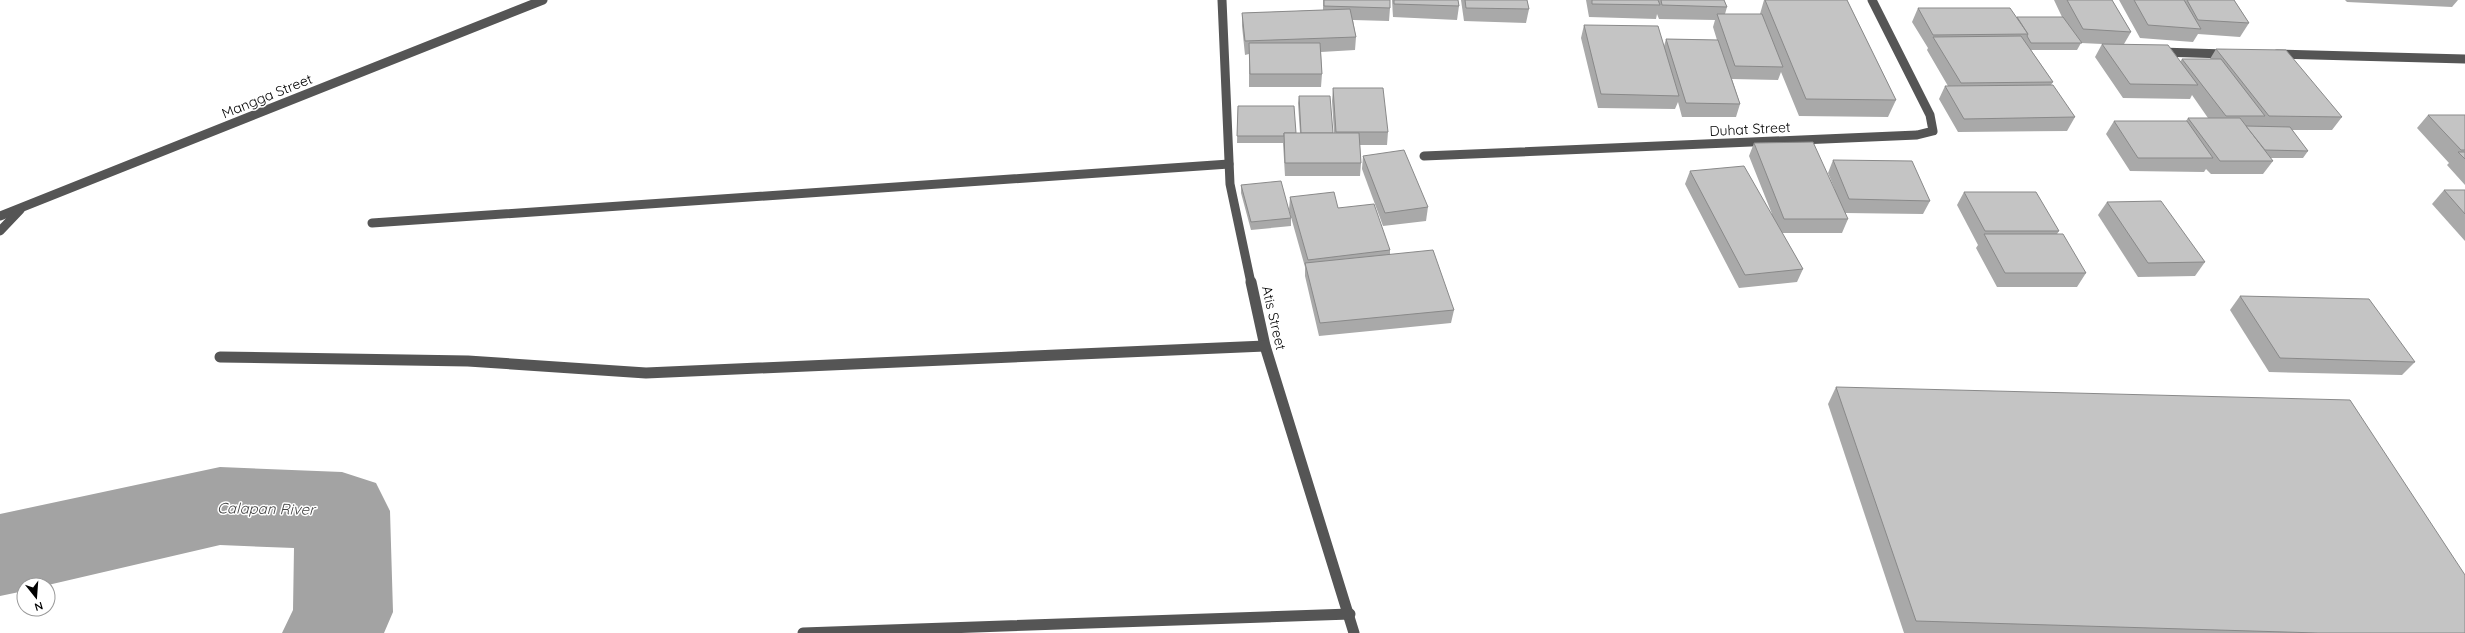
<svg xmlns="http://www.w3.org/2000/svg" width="2465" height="633" viewBox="0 0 2465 633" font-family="Quicksand,sans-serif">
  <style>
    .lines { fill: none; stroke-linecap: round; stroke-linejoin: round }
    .river { fill: #a3a3a3; fill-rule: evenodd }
    .minor-far1 { stroke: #555; stroke-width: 9 }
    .minor { stroke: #555; stroke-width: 11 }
    .wall { fill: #a9a9a9 }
    .building { fill: #c4c4c4; stroke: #898989 }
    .labels { text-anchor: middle; stroke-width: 3; stroke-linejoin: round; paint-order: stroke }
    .street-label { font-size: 14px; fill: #000; stroke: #fff }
    .water-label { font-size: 15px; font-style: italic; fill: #444; stroke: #fff }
  </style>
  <rect width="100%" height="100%" fill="#fff"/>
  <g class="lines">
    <polygon class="river" points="220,467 342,472 376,483 390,511 393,612 384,633 282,633 293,610 294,548 220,545 48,585 24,585 24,591 0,596 0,514"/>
    <g class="minor-far1">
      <polyline points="1222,0 1230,184 1251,283"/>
      <polyline points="2161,52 2225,54"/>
      <polyline points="2277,54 2465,59"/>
      <polyline points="1424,156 1917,135 1933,131 1930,115 1872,0"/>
      <polyline points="0,216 543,0"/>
      <polyline points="372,223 1229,164"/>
      <polyline points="0,231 20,210"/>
    </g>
    <g class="minor">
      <polyline points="1251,282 1265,346 1354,633"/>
      <polyline points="220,357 468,361 646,373 1265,346"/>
      <polyline points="803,633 1350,614"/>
    </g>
  </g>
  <g class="wall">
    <polygon points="1323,0 1390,0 1390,8 1389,21 1353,20 1356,37 1355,50 1321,52 1322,74 1321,87 1249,87 1249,54 1245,55 1242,26 1242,13 1323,10"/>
    <polygon points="1392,0 1458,0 1459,6 1457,20 1393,17"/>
    <polygon points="1461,0 1527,0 1529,9 1526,23 1464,21"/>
    <polygon points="1586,0 1724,0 1727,7 1725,14 1760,14 1764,0 1847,0 1896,100 1888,117 1799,116 1781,72 1778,80 1732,79 1740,104 1736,117 1682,117 1678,102 1675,109 1598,108 1581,38 1584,25 1664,46 1666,39 1717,40 1713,27 1715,20 1659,19 1657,14 1656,19 1589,17"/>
    <polygon points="2054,0 2112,0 2131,32 2124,44 2180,62 2182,59 2210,59 2216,49 2342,117 2332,130 2292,130 2308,151 2303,158 2270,158 2273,161 2263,174 2211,174 2206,169 2204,172 2130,171 2106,134 2114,121 2186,121 2188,118 2208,118 2192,95 2190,99 2123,98 2095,57 2102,44 2081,43 2077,50 2031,50 2053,82 2051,85 2075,117 2067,131 1958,132 1939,99 1945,86 1948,86 1927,50 1928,48 1912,22 1918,8 2017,17 2062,17"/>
    <polygon points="2119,0 2234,0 2249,23 2240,37 2198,34 2193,42 2140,38"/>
    <polygon points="2345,0 2458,0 2452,7 2347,2"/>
    <polygon points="1333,88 1388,132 1387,145 1360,145 1361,163 1360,176 1285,176 1283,143 1237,143 1238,106 1296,133 1300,133 1298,103 1299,96 1333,133 1334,133 1332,101"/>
    <polygon points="2428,115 2465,115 2465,185 2447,165 2449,163 2417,128"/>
    <polygon points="1754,143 1835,190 1828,173 1833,160 1930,201 1923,214 1845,213 1848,219 1842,233 1782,233 1803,269 1797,282 1739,288 1685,184 1690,171 1772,214 1749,156"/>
    <polygon points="1363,156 1428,207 1426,221 1383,226 1362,169"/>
    <polygon points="1241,185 1291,218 1291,226 1251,230 1241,193"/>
    <polygon points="2444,190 2465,190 2465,241 2432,204"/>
    <polygon points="1964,192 2059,231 2057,234 2086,273 2077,287 1997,287 1976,248 1978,245 1957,205"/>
    <polygon points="1290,197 1338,208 1390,250 1390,254 1454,310 1451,323 1319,336 1305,276 1305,267 1289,210"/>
    <polygon points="2107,202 2205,262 2195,276 2138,277 2098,215"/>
    <polygon points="2240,296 2415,362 2402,375 2269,372 2230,310"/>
    <polygon points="1836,387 2465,633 1904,633 1828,404"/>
  </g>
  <g class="building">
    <polygon points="1324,0 1390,0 1390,8 1324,6"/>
    <polygon points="1394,0 1458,0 1459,6 1394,4"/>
    <polygon points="1465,0 1527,0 1529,9 1466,8"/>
    <polygon points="1592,0 1658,0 1660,5 1592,4"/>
    <polygon points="1661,0 1724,0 1727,7 1662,5"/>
    <polygon points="1765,0 1847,0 1896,100 1806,99"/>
    <polygon points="2067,0 2112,0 2131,32 2083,29"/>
    <polygon points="2134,0 2184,0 2201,29 2148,25"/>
    <polygon points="2187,0 2234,0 2249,23 2198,20"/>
    <polygon points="1918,8 2010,8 2028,34 1933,35"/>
    <polygon points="1350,9 1356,37 1245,41 1242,13"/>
    <polygon points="1717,14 1762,14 1783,67 1735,66"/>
    <polygon points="2017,17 2063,17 2082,43 2031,43 2027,36 2028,34"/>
    <polygon points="1584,25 1658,26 1679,96 1601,94"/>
    <polygon points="2021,36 2053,82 1961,83 1933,37"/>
    <polygon points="1666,39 1718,40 1740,104 1686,103"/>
    <polygon points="1249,43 1320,43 1322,74 1250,74"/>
    <polygon points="2102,44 2168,45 2198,85 2130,84"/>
    <polygon points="2216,49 2286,50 2342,117 2269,116"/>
    <polygon points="2182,59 2221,59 2265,116 2226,116"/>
    <polygon points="2053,85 2075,117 1964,119 1945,86"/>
    <polygon points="1333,88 1383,88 1388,132 1336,132"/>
    <polygon points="1299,96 1330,96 1333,133 1301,133"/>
    <polygon points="1238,106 1294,106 1296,133 1284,133 1284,136 1237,136"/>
    <polygon points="2428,115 2465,115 2465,150 2461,150"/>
    <polygon points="2188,118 2240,118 2273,161 2220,161"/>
    <polygon points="2114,121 2187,121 2213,158 2138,158"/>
    <polygon points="2246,126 2290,127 2308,151 2265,150"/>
    <polygon points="1284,133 1359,133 1361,163 1285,163"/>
    <polygon points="1813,142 1848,219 1784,219 1754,143"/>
    <polygon points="1404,150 1428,207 1385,213 1363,156"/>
    <polygon points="2458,152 2465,152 2465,159"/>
    <polygon points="1833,160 1912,161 1930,201 1849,199"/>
    <polygon points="1744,166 1803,269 1745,275 1690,171"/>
    <polygon points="1281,181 1291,218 1251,222 1241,185"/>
    <polygon points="2444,190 2465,190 2465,214"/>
    <polygon points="1334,192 1338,208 1374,204 1390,250 1308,260 1290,197"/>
    <polygon points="1964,192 2036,192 2059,231 1985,231"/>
    <polygon points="2161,201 2205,262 2148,263 2107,202"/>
    <polygon points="1984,234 2063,234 2086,273 2005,273"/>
    <polygon points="1433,250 1454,310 1320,323 1305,263"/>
    <polygon points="2240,296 2369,299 2415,362 2280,358"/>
    <polygon points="1836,387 2350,400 2465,575 2465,633 2318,633 1916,621"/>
  </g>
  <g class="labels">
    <g class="street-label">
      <text transform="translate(267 96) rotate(-22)" y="5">Mangga Street</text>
      <text transform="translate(1750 129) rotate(-3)" y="5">Duhat Street</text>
      <text transform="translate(1274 318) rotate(77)" y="5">Atis Street</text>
    </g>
    <g class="water-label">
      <text transform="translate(266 509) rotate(1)" y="5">Calapan River</text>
    </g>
  </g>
  <g transform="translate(36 597) rotate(163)"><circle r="19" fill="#ffffff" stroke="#999999"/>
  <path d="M0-3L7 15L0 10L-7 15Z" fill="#000000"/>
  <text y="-6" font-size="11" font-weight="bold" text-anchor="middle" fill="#000000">N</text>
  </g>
</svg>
